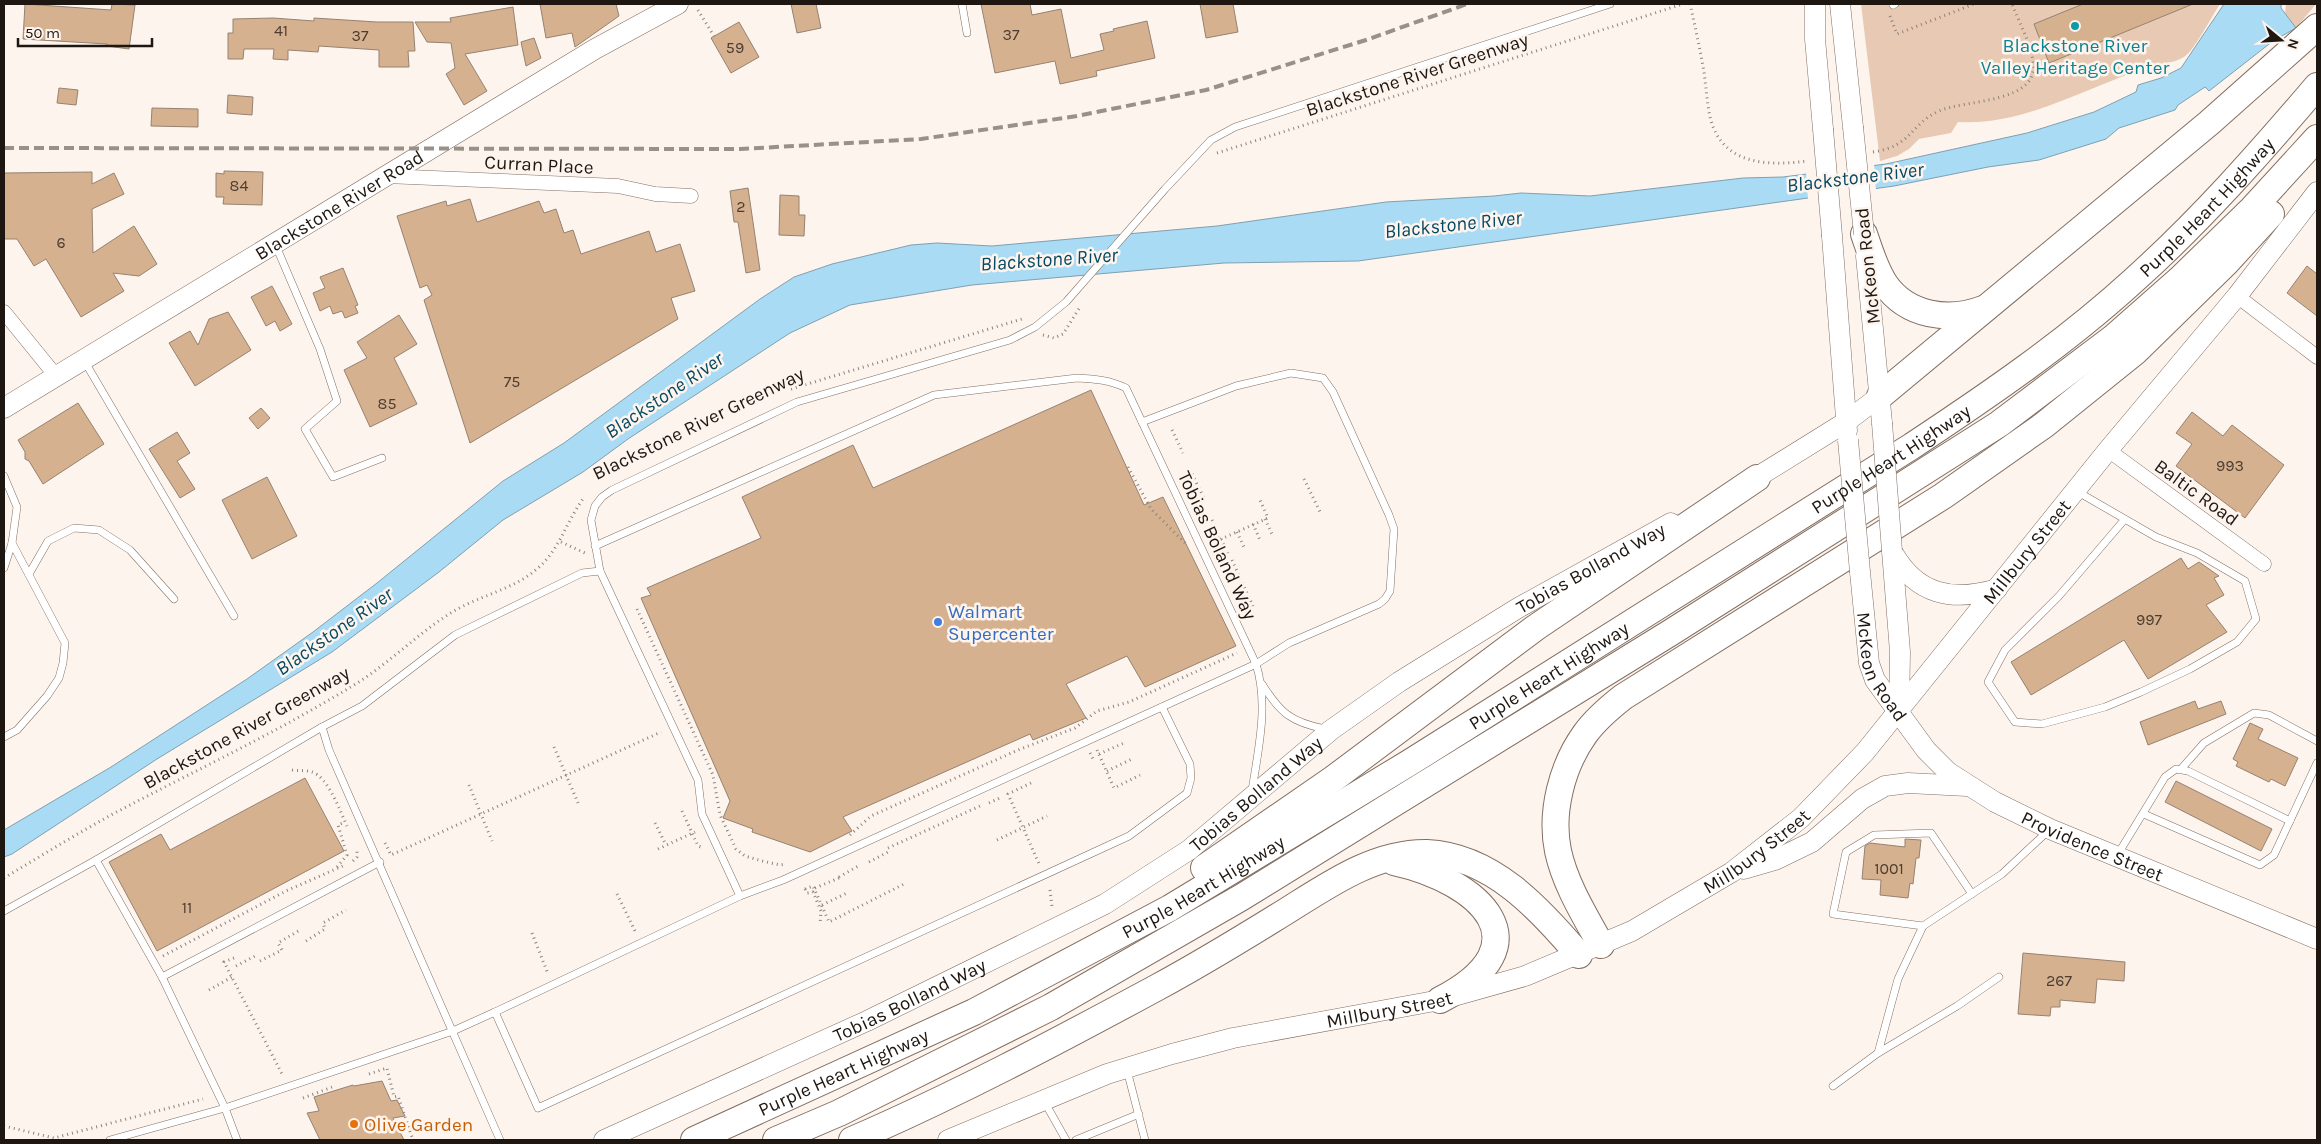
<svg xmlns="http://www.w3.org/2000/svg" width="2321" height="1144" viewBox="0 0 2321 1144" font-family="Karla,sans-serif">
  <style>
    .green { fill: #e8cab4 }
    .water { fill: #a9dbf5; stroke: #7fa0b0 }
    .pier { fill: #fef4ee }
    .building { fill: #d6b18f; stroke: #958271 }
    .lines { fill: none; stroke-linecap: round; stroke-linejoin: round }
    .lane-casing { stroke: #836f61; stroke-width: 8 }
    .street-casing { stroke: #836f61; stroke-width: 15 }
    .secondary-casing { stroke: #836f61; stroke-width: 21 }
    .highway-casing { stroke: #836f61; stroke-width: 28 }
    .path { stroke: #8c837d; stroke-width: 3; stroke-dasharray: 1 4; stroke-linecap: butt }
    .lane { stroke: #fff; stroke-width: 7 }
    .street { stroke: #fff; stroke-width: 14 }
    .secondary { stroke: #fff; stroke-width: 20 }
    .highway { stroke: #fff; stroke-width: 26 }
    .rail { stroke: #99908a; stroke-width: 4; stroke-dasharray: 10 5; stroke-linecap: butt }
    .secondary-bridge-casing { stroke: #836f61; stroke-width: 21; stroke-linecap: butt }
    .secondary-bridge { stroke: #fff; stroke-width: 20 }
    .culture-dot { fill: #0f9aa8; stroke: #fef4ee; stroke-width: 2 }
    .shop-dot { fill: #3f7fe0; stroke: #fef4ee; stroke-width: 2 }
    .food-dot { fill: #e8710a; stroke: #fef4ee; stroke-width: 2 }
    .labels { text-anchor: middle; stroke-width: 5; stroke-linejoin: round; paint-order: stroke }
    .number-label { font-size: 16px; fill: #4c3d30 }
    .culture-label { font-size: 19px; fill: #0d838f; stroke: #fef4ee }
    .street-label { font-size: 19px; fill: #1e1610; stroke: #fef4ee }
    .shop-label { font-size: 19px; fill: #366cbe; stroke: #fef4ee; text-anchor: start }
    .food-label { font-size: 19px; fill: #c56008; stroke: #fef4ee; text-anchor: start }
    .water-label { font-size: 20px; font-style: italic; fill: #044963; stroke: #fef4ee }
  </style>
  <rect width="100%" height="100%" fill="#fef4ee"/>
  <g class="green">
    <path d="M1861 4H2220C2212 16 2194 51 2184 57 2173 64 2155 64 2143 69 2083 89 2023 126 1958 122L1951 133 1919 139 1909 149 1897 156 1880 161Z"/>
    <polygon points="2286,4 2316,4 2296,28 2285,14"/>
  </g>
  <polygon class="water" points="2224,4 2281,4 2281,8 2296,28 2273,41 2209,91 2205,87 2178,105 2175,110 2119,128 2106,139 2039,160 1988,167 1894,186 1358,261 1224,263 972,285 850,305 790,333 628,439 583,472 503,520 439,572 332,652 157,759 12,854 4,857 4,830 111,767 247,679 313,632 377,583 503,481 564,443 760,299 794,277 832,264 911,245 937,243 992,246 1217,226 1386,202 1494,196 1521,193 1590,196 1743,178 1783,177 1886,164 2027,133 2094,112 2136,92 2138,85 2161,78 2181,68"/>
  <polygon class="pier" points="1874,163 1876,191 1808,199 1806,172"/>
  <g class="building">
    <polygon points="25,4 111,10 112,4 135,5 129,49 107,46 107,44 23,39"/>
    <polygon points="540,4 616,4 619,16 575,47 572,33 546,38"/>
    <polygon points="791,4 816,4 821,28 797,33"/>
    <polygon points="981,4 1030,4 1032,15 1061,9 1071,58 1104,50 1100,34 1114,31 1113,29 1147,21 1155,58 1096,71 1097,76 1060,84 1055,61 995,73"/>
    <polygon points="1200,4 1233,4 1238,32 1206,38"/>
    <polygon points="2083,4 2193,4 2049,63 2034,24"/>
    <polygon points="513,7 518,45 465,54 487,91 464,105 446,74 455,68 451,43 427,42 415,22 451,22 450,18"/>
    <polygon points="273,18 314,21 314,18 377,22 413,22 415,51 408,51 409,67 379,67 379,50 319,46 318,52 288,50 288,60 273,59 274,49 244,49 243,59 228,59 228,33 233,33 233,19"/>
    <polygon points="739,22 759,57 731,73 711,38"/>
    <polygon points="534,38 541,58 526,66 521,42"/>
    <polygon points="59,88 78,90 76,105 57,103"/>
    <polygon points="228,95 253,97 252,115 227,113"/>
    <polygon points="152,108 198,109 198,127 151,126"/>
    <polygon points="224,171 263,172 262,205 223,204 224,197 216,197 216,173 224,174"/>
    <polygon points="92,172 92,184 114,173 124,194 92,209 93,253 134,226 157,264 139,276 113,273 124,291 81,317 46,259 34,266 17,239 4,239 4,173"/>
    <polygon points="748,188 760,270 746,273 738,222 734,222 730,191"/>
    <polygon points="780,195 799,196 799,215 805,215 804,236 779,235"/>
    <polygon points="470,199 477,222 539,201 544,213 556,209 564,233 573,230 581,254 649,231 656,252 680,244 695,291 671,298 678,319 470,443 424,300 432,295 427,285 420,288 397,216 446,201 447,206"/>
    <polygon points="2307,266 2317,274 2317,316 2287,293"/>
    <polygon points="343,268 358,305 355,306 358,313 345,318 342,311 333,314 330,306 320,311 313,293 325,288 320,277"/>
    <polygon points="272,286 292,324 280,331 275,321 266,326 251,297"/>
    <polygon points="228,312 251,350 195,386 169,343 190,331 198,345 209,319"/>
    <polygon points="399,315 417,344 394,358 417,404 370,427 344,370 367,358 357,342"/>
    <polygon points="1091,390 1144,505 1163,497 1236,646 1145,687 1127,656 1066,684 1086,718 1033,740 1030,734 843,817 852,831 810,852 752,832 753,829 723,818 730,801 641,598 651,595 647,588 761,538 742,497 853,445 873,488"/>
    <polygon points="78,403 104,444 43,484 29,461 25,459 25,452 18,440"/>
    <polygon points="261,408 270,418 258,429 249,418"/>
    <polygon points="2192,412 2223,436 2232,425 2284,465 2245,518 2176,466 2192,444 2176,433"/>
    <polygon points="177,432 190,453 177,461 195,489 180,498 149,449"/>
    <polygon points="267,477 297,536 252,559 222,500"/>
    <polygon points="2181,558 2188,569 2199,562 2219,576 2214,578 2224,595 2206,605 2227,632 2148,679 2124,640 2031,695 2011,662"/>
    <polygon points="2195,701 2198,709 2221,701 2226,714 2148,745 2140,722"/>
    <polygon points="2250,723 2263,729 2258,739 2298,758 2285,786 2271,779 2269,782 2236,766 2238,762 2233,759"/>
    <polygon points="305,778 344,851 157,951 109,862 161,834 170,850"/>
    <polygon points="2176,781 2272,829 2261,851 2165,802"/>
    <polygon points="1905,839 1921,840 1919,858 1916,858 1913,884 1910,883 1908,898 1880,895 1881,880 1862,879 1865,846 1870,843 1905,847"/>
    <polygon points="2023,953 2125,962 2124,981 2097,979 2095,1003 2060,1000 2060,1007 2051,1007 2050,1016 2018,1014"/>
    <polygon points="382,1081 391,1101 397,1100 405,1116 393,1118 404,1140 320,1140 307,1113 319,1111 314,1097 353,1085 354,1086"/>
  </g>
  <g class="lines">
    <defs>
      <g id="lane">
        <polyline points="962,4 967,33"/>
        <polyline points="1893,5 1895,4"/>
        <polyline points="276,246 320,349 337,401 305,429 333,477 382,458"/>
        <polyline points="85,362 234,616"/>
        <polyline points="1142,422 1236,386 1291,373 1323,378 1333,392 1389,515 1394,529 1390,591 1385,599 1379,604 1289,643 1256,664 783,880 740,896 702,814 698,780 600,571 591,520 595,506 602,497 612,490 797,402 1010,340 1035,327 1066,302 1165,189 1211,140 1235,127 1610,4"/>
        <polyline points="4,476 17,507 12,543 4,568"/>
        <polyline points="2078,492 2156,537 2197,553 2245,581 2256,619 2237,642 2190,669 2141,692 2105,707 2042,724 2015,722 1988,682 2005,650 2059,596 2125,519"/>
        <path d="M595 546 934 395 1077 378C1095 379 1110 380 1126 388L1256 664C1269 705 1258 750 1252 791"/>
        <polyline points="29,574 48,541 74,528 99,530 130,550 174,599"/>
        <path d="M1262 684C1280 713 1291 722 1325 729"/>
        <polyline points="322,727 329,750 500,1140"/>
        <polyline points="4,737 17,730 47,696 59,678 63,663 65,643 12,543"/>
        <polyline points="2181,769 2204,743 2254,713 2269,715 2317,741"/>
        <polyline points="2144,814 2260,865 2274,855 2317,763"/>
        <polyline points="2118,854 2165,777 2176,769 2188,771 2290,821"/>
        <polyline points="96,860 322,727 362,706 455,635 582,573 600,571"/>
        <polyline points="4,911 96,860 162,977"/>
        <polyline points="1923,926 1833,914 1846,852 1874,835 1931,833 1972,894"/>
        <polyline points="1999,977 1957,1006 1878,1053 1898,979 1923,926 2002,874 2048,831"/>
        <polyline points="495,1012 740,896"/>
        <polyline points="1127,1070 1145,1140"/>
        <polyline points="1833,1086 1878,1053"/>
        <polyline points="1044,1101 1066,1140"/>
        <polyline points="110,1140 225,1108 162,977 380,862"/>
        <polyline points="237,1140 225,1108 453,1031 495,1012 538,1108 1129,836 1187,793 1191,778 1190,764 1162,707"/>
        <polyline points="1076,1140 1139,1114"/>
      </g>
      <g id="street">
        <polyline points="386,176 618,186 655,194 691,196"/>
        <polyline points="2237,296 2317,357"/>
        <polyline points="4,312 56,376"/>
        <polyline points="2108,450 2264,564"/>
      </g>
      <g id="secondary">
        <polyline points="1815,4 1815,39 1823,129"/>
        <polyline points="1840,4 1853,127"/>
        <polyline points="1832,236 1847,431"/>
        <polyline points="1866,256 1882,423"/>
        <path id="s1" d="M4 408 595 49 678 4"/>
        <polyline points="1746,484 1846,422 1880,396"/>
        <polyline points="1892,551 1900,652 1899,710"/>
        <path d="M1893 553C1917 595 1952 602 1997 589"/>
        <path id="s2" d="M1860 572 1869 663 1875 680 1926 750 1948 772 1995 802 2050 829 2317 939"/>
        <polyline points="1744,869 1775,860 1812,842 1862,799 1885,786 1908,783 1967,786"/>
        <path id="s3" d="M604 1140 867 1021 1105 904 1189 850 1331 730 1399 682 1518 608 1671 523"/>
        <path id="s4" d="M948 1140 1107 1074 1172 1054 1233 1038 1440 1000 1525 976 1632 931 1732 872 1801 818 1865 752 2108 450 2237 296 2317 192"/>
      </g>
      <g id="highway">
        <path d="M1864 234C1870 251 1875 269 1885 284 1907 316 1949 322 1983 309"/>
        <polyline points="1880,396 2209,123 2317,27"/>
        <path d="M1394 862C1480 881 1548 944 1440 1000"/>
        <polyline points="1204,868 1333,779 1535,628 1757,478"/>
        <path d="M1601 945C1585 916 1565 884 1558 851 1550 812 1562 766 1585 734 1595 720 1609 708 1623 697L1943 496 2044 425 2136 351 2226 263 2271 214"/>
        <path id="s5" d="M694 1140 974 1012 1170 908 1409 763 1912 446C1989 395 2065 343 2133 281 2200 221 2259 154 2317 86"/>
        <polyline points="776,1140 839,1113 1051,1007 1242,897 1670,633 1999,424 2113,338 2180,279 2252,209 2317,138"/>
        <path d="M852 1140C956 1095 1056 1042 1156 988 1195 967 1233 944 1272 920 1319 892 1369 852 1427 853 1492 856 1540 909 1579 955"/>
      </g>
    </defs>
    <use href="#lane" class="lane-casing"/>
    <use href="#street" class="street-casing"/>
    <use href="#secondary" class="secondary-casing"/>
    <use href="#highway" class="highway-casing"/>
    <g class="path">
      <path d="M1690 4C1695 26 1700 49 1704 72 1706 87 1707 102 1710 117 1722 166 1768 166 1808 161"/>
      <polyline points="698,10 714,36"/>
      <polyline points="1890,16 1897,34 1974,4"/>
      <path d="M1873 152C1913 146 1909 125 1939 111 1966 99 2040 104 2033 61 2030 42 2019 22 2012 4"/>
      <polyline points="1217,153 1683,4"/>
      <polyline points="1043,335 1054,338 1063,334 1080,307"/>
      <polyline points="791,389 1022,319"/>
      <polyline points="1172,430 1183,453"/>
      <polyline points="1128,467 1151,509 1185,543"/>
      <polyline points="1192,474 1205,500"/>
      <polyline points="1304,479 1320,512"/>
      <polyline points="1265,519 1272,534"/>
      <polyline points="1212,520 1218,532 1216,533 1219,540 1268,518 1259,498"/>
      <polyline points="1253,524 1260,540"/>
      <polyline points="1237,532 1244,547"/>
      <polyline points="1221,539 1228,553"/>
      <polyline points="561,542 585,553"/>
      <polyline points="1232,560 1253,606"/>
      <polyline points="637,609 713,775 720,815 736,849 745,856 762,861 780,865 786,864"/>
      <polyline points="554,747 578,803"/>
      <polyline points="1097,750 1114,788 1140,775"/>
      <polyline points="1090,753 1094,761"/>
      <polyline points="1099,754 1124,743"/>
      <path d="M292 770C299 771 306 770 312 772 328 777 340 811 347 826"/>
      <polyline points="1107,771 1132,759"/>
      <polyline points="1031,783 1008,794 1040,866"/>
      <polyline points="469,785 492,841"/>
      <polyline points="989,803 1002,797"/>
      <polyline points="682,811 698,846 701,847"/>
      <polyline points="655,823 666,845"/>
      <polyline points="850,835 871,816 1018,750 1075,728 1097,711 1129,702 1237,653"/>
      <polyline points="997,840 1047,816"/>
      <polyline points="385,843 391,855 661,732"/>
      <polyline points="888,848 980,806"/>
      <polyline points="658,849 695,832"/>
      <polyline points="353,861 357,857 357,850"/>
      <polyline points="869,862 890,851"/>
      <polyline points="337,867 347,855 338,825 345,822"/>
      <polyline points="839,877 860,865"/>
      <path d="M4 878C39 857 75 835 111 815 192 772 276 733 354 685 390 663 419 632 454 611 481 595 515 589 538 568 560 549 566 522 583 499"/>
      <polyline points="815,888 839,878"/>
      <polyline points="805,889 813,886 829,922 906,883"/>
      <polyline points="805,889 807,893 813,892 821,911 820,924"/>
      <polyline points="1050,890 1052,907"/>
      <polyline points="617,894 636,933"/>
      <polyline points="822,905 847,893"/>
      <polyline points="532,933 548,974"/>
      <polyline points="306,941 325,929 323,923 346,910"/>
      <polyline points="163,956 286,891 345,865"/>
      <polyline points="234,958 224,962 282,1074 280,1075"/>
      <polyline points="260,961 282,950 278,943 300,930"/>
      <polyline points="236,966 257,955"/>
      <polyline points="209,990 232,977"/>
      <polyline points="369,1074 387,1068 394,1097 398,1096 413,1140"/>
      <polyline points="303,1098 335,1086"/>
      <polyline points="4,1126 54,1138 203,1099"/>
    </g>
    <use href="#lane" class="lane"/>
    <use href="#street" class="street"/>
    <use href="#secondary" class="secondary"/>
    <use href="#highway" class="highway"/>
    <polyline class="rail" points="4,148 740,149 921,139 1077,116 1206,90 1366,40 1467,4"/>
    <defs>
      <g id="secondary-bridge">
        <polyline points="1853,127 1864,234"/>
        <polyline points="1823,129 1832,236"/>
        <polyline points="1882,423 1892,551"/>
        <polyline points="1848,440 1860,572"/>
      </g>
    </defs>
    <use href="#secondary-bridge" class="secondary-bridge-casing"/>
    <use href="#secondary-bridge" class="secondary-bridge"/>
  </g>
  <circle class="culture-dot" cx="2075" cy="26" r="5"/>
  <circle class="shop-dot" cx="938" cy="622" r="5"/>
  <circle class="food-dot" cx="354" cy="1124" r="5"/>
  <g class="labels">
    <g class="number-label">
      <text x="281" y="36">41</text>
      <text x="1011" y="40">37</text>
      <text x="360" y="41">37</text>
      <text x="735" y="53">59</text>
      <text x="239" y="191">84</text>
      <text x="741" y="212">2</text>
      <text x="61" y="248">6</text>
      <text x="512" y="387">75</text>
      <text x="387" y="409">85</text>
      <text x="2230" y="471">993</text>
      <text x="2149" y="625">997</text>
      <text x="1889" y="874">1001</text>
      <text x="187" y="913">11</text>
      <text x="2059" y="986">267</text>
    </g>
    <g class="culture-label">
      <text x="2075" y="52">Blackstone River<tspan x="2075" dy="22">Valley Heritage Center</tspan></text>
    </g>
    <g class="street-label">
      <text transform="translate(1417 74) rotate(-18)" y="7">Blackstone River Greenway</text>
      <text transform="translate(539 164) rotate(3)" y="7">Curran Place</text>
      <text dy="7" stroke="none"><textPath href="#s1" startOffset="392">Blackstone River Road</textPath></text>
      <text dy="7" stroke="none"><textPath href="#s5" startOffset="1784">Purple Heart Highway</textPath></text>
      <text transform="translate(1867 266) rotate(-96)" y="7">McKeon Road</text>
      <text transform="translate(698 423) rotate(-26)" y="7">Blackstone River Greenway</text>
      <text dy="7" stroke="none"><textPath href="#s5" startOffset="1379">Purple Heart Highway</textPath></text>
      <text transform="translate(2197 492) rotate(36)" y="7">Baltic Road</text>
      <text transform="translate(1218 545) rotate(65)" y="7">Tobias Boland Way</text>
      <text dy="7" stroke="none"><textPath href="#s4" startOffset="1271">Millbury Street</textPath></text>
      <text dy="7" stroke="none"><textPath href="#s3" startOffset="1146">Tobias Bolland Way</textPath></text>
      <text dy="7" stroke="none"><textPath href="#s2" startOffset="99">McKeon Road</textPath></text>
      <text dy="7" stroke="none"><textPath href="#s5" startOffset="974">Purple Heart Highway</textPath></text>
      <text transform="translate(246 727) rotate(-29)" y="7">Blackstone River Greenway</text>
      <text dy="7" stroke="none"><textPath href="#s3" startOffset="741">Tobias Bolland Way</textPath></text>
      <text dy="7" stroke="none"><textPath href="#s2" startOffset="390">Providence Street</textPath></text>
      <text dy="7" stroke="none"><textPath href="#s4" startOffset="866">Millbury Street</textPath></text>
      <text dy="7" stroke="none"><textPath href="#s5" startOffset="569">Purple Heart Highway</textPath></text>
      <text dy="7" stroke="none"><textPath href="#s3" startOffset="336">Tobias Bolland Way</textPath></text>
      <text dy="7" stroke="none"><textPath href="#s4" startOffset="462">Millbury Street</textPath></text>
      <text dy="7" stroke="none"><textPath href="#s5" startOffset="164">Purple Heart Highway</textPath></text>
    </g>
    <g class="shop-label">
      <text x="948" y="618">Walmart<tspan x="948" dy="22">Supercenter</tspan></text>
    </g>
    <g class="food-label">
      <text x="364" y="1131">Olive Garden</text>
    </g>
    <g class="water-label">
      <text transform="translate(1855 177) rotate(-7)" y="7">Blackstone River</text>
      <text transform="translate(1453 224) rotate(-6)" y="7">Blackstone River</text>
      <text transform="translate(1049 259) rotate(-4)" y="7">Blackstone River</text>
      <text transform="translate(664 395) rotate(-34)" y="7">Blackstone River</text>
      <text transform="translate(334 631) rotate(-35)" y="7">Blackstone River</text>
    </g>
  </g>
  <rect width="2321" height="1144" fill="none" stroke="#1e1610" stroke-width="10"/>
  <g transform="translate(2281 40) rotate(108)" stroke="#fef4ee" stroke-width="4" paint-order="stroke">
  <path d="M0-4L9 19L0 12L-9 19Z" fill="#1e1610"/>
  <text y="-8" font-size="14" font-weight="bold" text-anchor="middle" fill="#1e1610">N</text>
  </g>
  <path d="M18 38v8h134v-8" fill="none" stroke="#1e1610" stroke-width="2.5"/>
  <text x="25" y="38" font-size="15" fill="#1e1610" stroke="#fef4ee" stroke-width="4" paint-order="stroke">50 m</text>
</svg>
